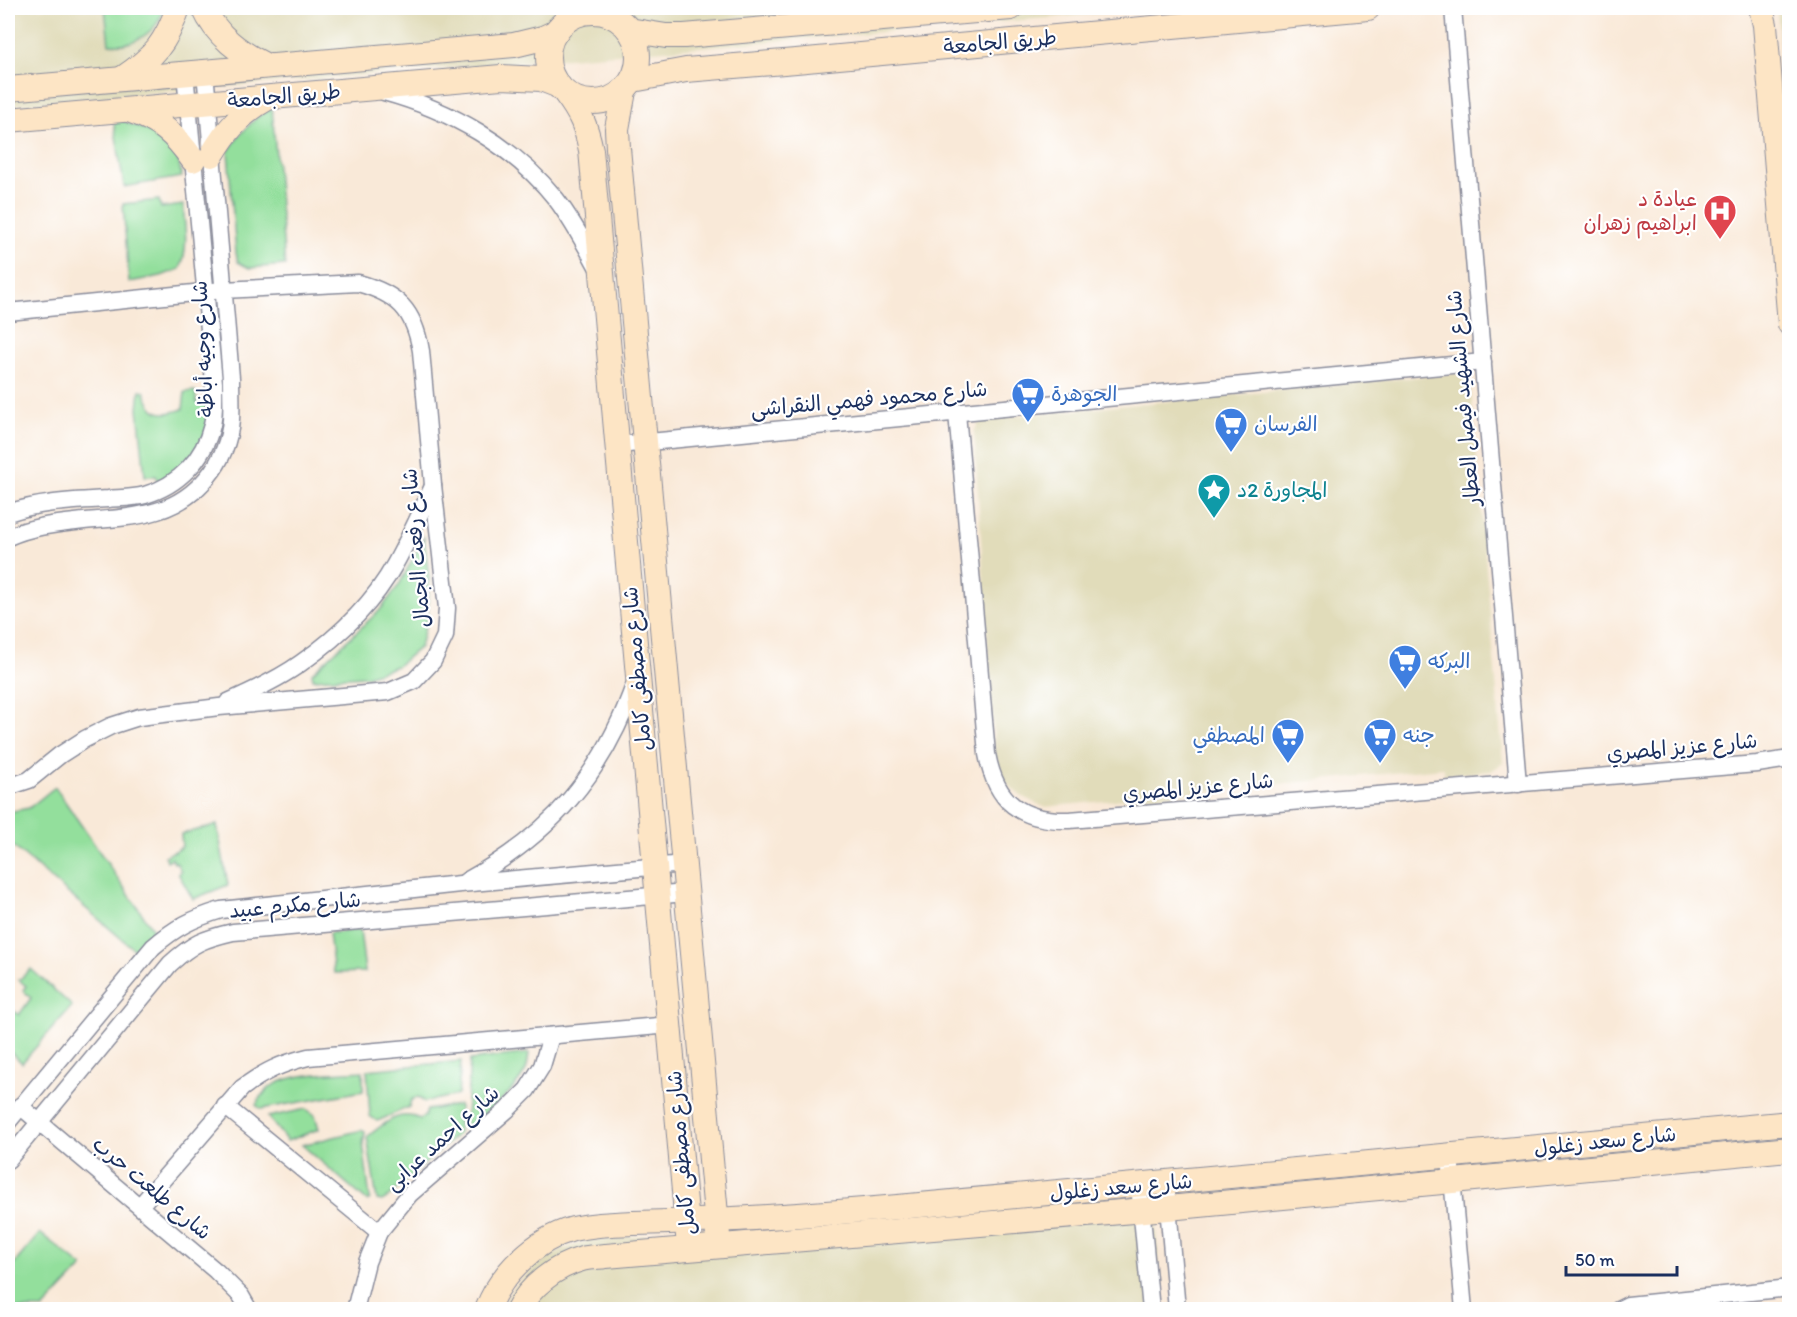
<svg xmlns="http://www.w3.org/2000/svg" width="1797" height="1317" viewBox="0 0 1797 1317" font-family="Itim,'Playpen Sans Arabic',sans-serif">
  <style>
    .built { fill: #e1dcba }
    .green { fill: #93df9c; stroke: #57877d; stroke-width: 1.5 }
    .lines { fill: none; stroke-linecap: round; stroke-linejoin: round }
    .street-casing { stroke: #8a8c9b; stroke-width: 19 }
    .secondary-casing { stroke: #8a8c9b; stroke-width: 26 }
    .street { stroke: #fff; stroke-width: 16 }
    .secondary { stroke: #fde5c5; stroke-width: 24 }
    .labels { text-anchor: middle; stroke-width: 4.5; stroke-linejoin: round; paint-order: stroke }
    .street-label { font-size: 21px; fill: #1b2f5e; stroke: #fff }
    .health-label { font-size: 21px; fill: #be3a42; stroke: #fff; text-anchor: end }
    .shop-label { font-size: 21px; fill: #366cbe; stroke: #fff; text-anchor: start }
    .culture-label { font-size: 21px; fill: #0d838f; stroke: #fff; text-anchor: start }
  </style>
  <rect width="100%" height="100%" fill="#fff"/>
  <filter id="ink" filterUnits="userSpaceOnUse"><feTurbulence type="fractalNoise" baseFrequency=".0167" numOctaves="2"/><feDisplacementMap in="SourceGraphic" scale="12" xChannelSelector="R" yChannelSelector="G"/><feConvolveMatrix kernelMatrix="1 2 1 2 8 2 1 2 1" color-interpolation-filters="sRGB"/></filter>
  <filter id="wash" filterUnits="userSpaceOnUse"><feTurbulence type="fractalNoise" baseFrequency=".008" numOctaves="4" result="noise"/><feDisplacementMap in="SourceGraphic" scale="24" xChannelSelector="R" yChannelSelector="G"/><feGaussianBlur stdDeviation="1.35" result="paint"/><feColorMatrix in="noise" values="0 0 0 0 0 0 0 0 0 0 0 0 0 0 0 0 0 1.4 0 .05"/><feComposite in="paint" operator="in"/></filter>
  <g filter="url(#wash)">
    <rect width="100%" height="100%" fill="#f9e9d8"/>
    <g class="built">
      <polygon points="8,8 1167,8 8,105"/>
      <polygon points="1777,8 1789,8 1789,155"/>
      <polygon points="1448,374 1457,374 1464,378 1469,383 1471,392 1503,763 1491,771 1444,775 1443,768 1044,807 1021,796 1012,788 1004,779 995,755 974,432 978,424 984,419"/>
      <polygon points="1153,1197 1163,1309 501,1310 513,1289 535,1266 561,1250 590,1240"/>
    </g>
    <g class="green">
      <path d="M105 8H163C161 25 145 38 128 43 123 45 115 44 109 44Z"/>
      <polygon points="272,108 285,265 249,268 238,262 236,253 228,152 238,137 257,117"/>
      <polygon points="113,117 162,136 177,155 182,177 124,187"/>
      <path d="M159 200 161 208 183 205C185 227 189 248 180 269L161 276 129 282 123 204Z"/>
      <path d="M140 390 144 391C152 413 159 418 183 409L185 392 195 391 197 403 211 404 209 425 191 462 158 482 156 476H145L138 409Z"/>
      <polygon points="424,537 429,578 428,615 420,647 397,666 367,676 313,679 312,673 380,610 399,585"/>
      <polygon points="55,787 156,934 136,951 8,842 8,812 29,808"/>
      <polygon points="217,825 228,885 193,899 178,873 181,871 176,862 174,863 172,858 167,861 165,856 182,847 181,834"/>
      <polygon points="360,930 365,972 334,973 329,933"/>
      <polygon points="31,969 72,1006 22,1063 8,1050 8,1019 14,1011 19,1015 31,998 23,990 26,986 19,980"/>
      <path d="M529 1053C528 1059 528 1066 525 1072 511 1096 486 1112 465 1129L470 1060Z"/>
      <path d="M461 1061 458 1095 424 1102C420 1097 416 1097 411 1100L409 1107 380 1120 377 1121 370 1116 367 1070Z"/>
      <path d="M363 1071V1091L261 1109 256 1105C260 1098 264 1091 271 1087 290 1072 339 1073 363 1071Z"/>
      <path d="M459 1105V1133L387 1198 382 1201 377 1200 367 1137C384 1124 398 1109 420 1119L425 1116 427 1110Z"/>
      <polygon points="306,1109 315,1115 319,1129 287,1141 268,1117"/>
      <polygon points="362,1130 365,1132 363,1143 370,1199 367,1201 302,1145"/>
      <polygon points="40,1233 83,1267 43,1309 8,1309 8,1271"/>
    </g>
  </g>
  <g filter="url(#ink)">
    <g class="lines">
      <defs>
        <g id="street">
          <polyline points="1453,8 1518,784"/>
          <path d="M384 92C450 110 513 145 556 199 573 221 586 246 599 270"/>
          <path d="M8 312 223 290 358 283C398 294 414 310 421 351L433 485 447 608 445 636 433 661 414 681 388 692 219 707 139 717 111 726 85 739 60 755 29 780 8 787"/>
          <path d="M957 413 987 754C996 802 1020 821 1069 820L1757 764 1790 759"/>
          <polyline points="618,445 1483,362"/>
          <path d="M8 513C40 502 74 501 108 499 120 498 134 498 145 495 179 485 204 459 212 425 215 411 214 397 214 383L185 73"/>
          <path d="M8 537C32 526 57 524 84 521 108 519 134 518 157 511 197 499 228 462 231 420 232 406 231 392 231 378L205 71"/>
          <path d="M228 702C253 691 279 679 301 663 338 637 373 604 395 564 409 539 421 512 433 486"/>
          <path d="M466 881C551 835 603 774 635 683"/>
          <polyline points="20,1106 216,1271 241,1296 249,1310"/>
          <polyline points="225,1106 379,1232"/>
          <path d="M8 1122 153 947C176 927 192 919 221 910L460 884 684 864"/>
          <polyline points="1450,1156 1464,1310"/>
          <path d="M8 1160 170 964C193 943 203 939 233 932L686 893"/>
          <polyline points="1166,1183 1177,1310"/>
          <polyline points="1139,1185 1151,1310"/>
          <path d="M140 1206 242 1088C265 1071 280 1064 308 1057L670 1025"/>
          <polyline points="355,1310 367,1262 379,1232 410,1194 507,1110 527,1090 542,1066 551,1036"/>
          <polyline points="1618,1310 1628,1305 1790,1288"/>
        </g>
        <g id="secondary">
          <path d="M204 8C216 36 240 53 267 66"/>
          <polyline points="1761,8 1765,25 1767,49 1790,324"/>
          <circle cx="593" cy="57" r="45"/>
          <polyline points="629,30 666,36 684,36 1011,8"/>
          <path d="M123 78C154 57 166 43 178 8"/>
          <polyline points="633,80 686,70 796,61 1368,8"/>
          <polyline points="8,89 514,45 543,38 556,32"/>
          <polyline points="624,91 617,129 618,148 718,1236"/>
          <path d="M566 94C581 114 586 126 591 150L688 1236"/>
          <path d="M131 111C160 121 175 134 193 160"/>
          <polyline points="8,120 501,77 541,79 559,86"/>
          <path d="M212 155C226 131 241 113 266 99"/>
          <path d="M487 1310C500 1274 536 1239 573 1229 593 1224 613 1224 633 1223 660 1222 687 1222 714 1220 779 1217 844 1212 909 1206 1203 1179 1496 1151 1790 1123"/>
          <path d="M518 1310C530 1286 556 1266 582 1259 589 1257 598 1257 606 1256L1168 1208 1790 1149"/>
        </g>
      </defs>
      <use href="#street" class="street-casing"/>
      <use href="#secondary" class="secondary-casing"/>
      <use href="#street" class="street"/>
      <use href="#secondary" class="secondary"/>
    </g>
  </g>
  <defs>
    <symbol id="hospital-pin" viewBox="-11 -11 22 30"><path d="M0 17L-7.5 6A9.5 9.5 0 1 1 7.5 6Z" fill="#e0444e" stroke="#fff"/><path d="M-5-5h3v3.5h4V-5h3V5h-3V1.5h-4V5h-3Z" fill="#fff"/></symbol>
    <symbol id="supermarket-pin" viewBox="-11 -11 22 30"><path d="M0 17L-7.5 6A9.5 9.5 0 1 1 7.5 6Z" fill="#3f7fe0" stroke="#fff"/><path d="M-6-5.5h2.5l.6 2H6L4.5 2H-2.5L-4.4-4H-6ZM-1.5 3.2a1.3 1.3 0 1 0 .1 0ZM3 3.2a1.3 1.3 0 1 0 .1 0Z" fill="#fff"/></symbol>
    <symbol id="sight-pin" viewBox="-11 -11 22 30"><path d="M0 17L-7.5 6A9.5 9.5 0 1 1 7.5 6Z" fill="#0f9aa8" stroke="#fff"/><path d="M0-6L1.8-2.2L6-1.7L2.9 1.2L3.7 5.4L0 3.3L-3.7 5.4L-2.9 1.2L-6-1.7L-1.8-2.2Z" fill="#fff"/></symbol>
  </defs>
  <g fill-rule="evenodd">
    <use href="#hospital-pin" x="1701" y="192" width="38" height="52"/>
    <use href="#supermarket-pin" x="1009" y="375" width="38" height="52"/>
    <use href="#supermarket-pin" x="1212" y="405" width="38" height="52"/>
    <use href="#sight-pin" x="1195" y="471" width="38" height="52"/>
    <use href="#supermarket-pin" x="1386" y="642" width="38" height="52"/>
    <use href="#supermarket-pin" x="1269" y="716" width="38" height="52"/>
    <use href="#supermarket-pin" x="1361" y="716" width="38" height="52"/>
  </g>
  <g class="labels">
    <g class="street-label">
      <text transform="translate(1000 42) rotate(-5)" y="7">طريق الجامعة</text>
      <text transform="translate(284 96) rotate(-5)" y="7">طريق الجامعة</text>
      <text transform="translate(203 349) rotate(-93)" y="7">شارع وجيه أباظة</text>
      <text transform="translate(1463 398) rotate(-95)" y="7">شارع الشهيد فيصل العطار</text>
      <text transform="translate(869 399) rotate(-5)" y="7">شارع محمود فهمي النقراشى</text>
      <text transform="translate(416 548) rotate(-95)" y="7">شارع رفعت الجمال</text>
      <text transform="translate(637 669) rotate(-95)" y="7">شارع مصطفى كامل</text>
      <text transform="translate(1682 747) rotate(-5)" y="7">شارع عزيز المصري</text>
      <text transform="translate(1198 787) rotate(-5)" y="7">شارع عزيز المصري</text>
      <text transform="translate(295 905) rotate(-5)" y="7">شارع مكرم عبيد</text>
      <text transform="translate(442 1138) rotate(-42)" y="7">شارع احمد عرابى</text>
      <text transform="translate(1605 1141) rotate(-6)" y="7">شارع سعد زغلول</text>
      <text transform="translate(681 1153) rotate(-95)" y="7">شارع مصطفى كامل</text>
      <text transform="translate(1121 1187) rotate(-5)" y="7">شارع سعد زغلول</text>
      <text transform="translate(152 1188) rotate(40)" y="7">شارع طلعت حرب</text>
    </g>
    <g class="health-label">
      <text x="1697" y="206">عيادة د<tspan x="1697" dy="24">ابراهيم زهران</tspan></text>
    </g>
    <g class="shop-label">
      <text x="1051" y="401">الجوهرة</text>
      <text x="1254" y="431">الفرسان</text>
      <text x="1428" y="668">البركه</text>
      <text x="1265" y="742" text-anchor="end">المصطفي</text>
      <text x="1403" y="742">جنه</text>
    </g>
    <g class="culture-label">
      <text x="1237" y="497">المجاورة 2د</text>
    </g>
  </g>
  <rect width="1797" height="1317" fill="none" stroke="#fff" stroke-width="30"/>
  <path d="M1566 1266v9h111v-9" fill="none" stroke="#1b2f5e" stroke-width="3"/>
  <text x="1575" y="1266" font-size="18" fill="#1b2f5e" stroke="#ffffff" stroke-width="4.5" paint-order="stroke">50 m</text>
</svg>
